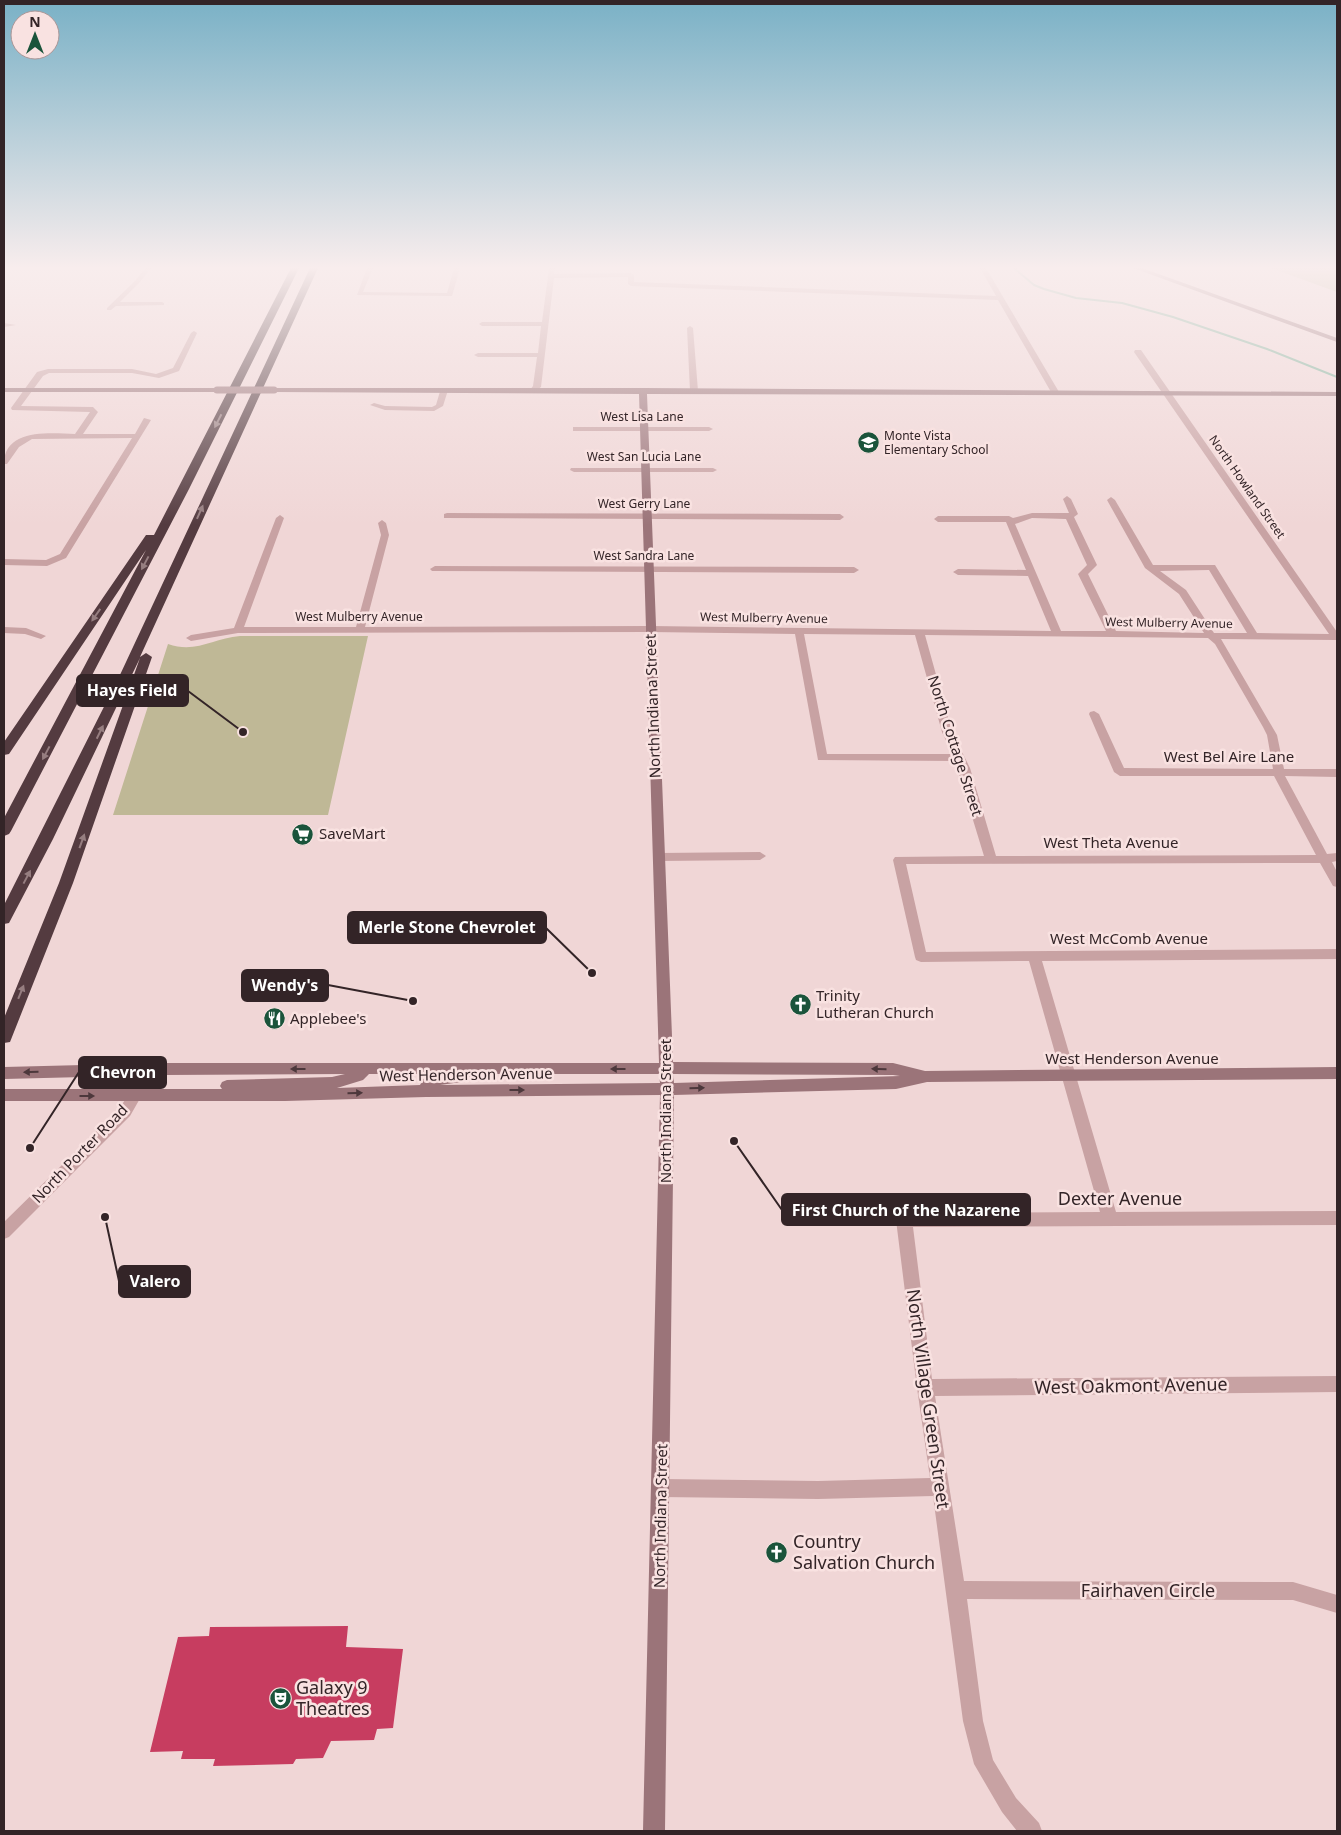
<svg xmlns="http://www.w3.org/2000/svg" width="1341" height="1835" viewBox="0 0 1341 1835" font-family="'Noto Sans',sans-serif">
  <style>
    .green { fill: #bfb896 }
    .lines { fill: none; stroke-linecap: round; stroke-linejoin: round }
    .stream { stroke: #75ad94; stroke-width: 2 }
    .building { fill: #c73d60 }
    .street { fill: #c8a2a3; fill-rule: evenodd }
    .secondary { fill: #9b7479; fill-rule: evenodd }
    .highway { fill: #543b40; fill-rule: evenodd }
    .secondary-bridge { stroke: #9b7479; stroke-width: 7 }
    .oneway { fill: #967e80 }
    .oneway2 { fill: #4d383c }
    .labels { text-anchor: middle; stroke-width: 5; stroke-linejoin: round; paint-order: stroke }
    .far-street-label { font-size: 12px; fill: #332427; stroke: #f9e2e1 }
    .far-poi-label { font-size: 12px; fill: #332427; stroke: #f9e2e1; text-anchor: start }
    .street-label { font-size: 15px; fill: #332427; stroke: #f9e2e1 }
    .poi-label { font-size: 15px; fill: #332427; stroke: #f9e2e1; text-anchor: start }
    .near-street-label { font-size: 18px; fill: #332427; stroke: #f9e2e1 }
    .near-poi-label { font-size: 18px; fill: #332427; stroke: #f9e2e1; text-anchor: start }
    .leader { fill: none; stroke: #332427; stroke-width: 2 }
    .callout-dot { fill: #332427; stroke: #f9e2e1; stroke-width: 2 }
    .callout { fill: #332427; stroke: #332427; stroke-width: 2 }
    .callout-label { font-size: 16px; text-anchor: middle; font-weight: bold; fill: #fff }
  </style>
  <rect width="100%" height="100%" fill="#f0d6d6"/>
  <g class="green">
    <polygon points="1271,268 1337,268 1337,292"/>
    <path d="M240 636H368L328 815H113L168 644C196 654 213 638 240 636Z"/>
  </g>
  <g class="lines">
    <polyline class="stream" points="1014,268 1034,285 1044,289 1076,298 1122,303 1173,317 1267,349 1337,377"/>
  </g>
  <polygon class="building" points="348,1626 346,1647 403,1649 393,1728 377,1729 374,1740 331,1741 323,1758 296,1759 293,1764 213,1766 215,1759 181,1759 183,1751 150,1752 178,1637 209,1636 210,1627"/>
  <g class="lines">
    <g class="street">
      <polygon points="145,268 151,268 140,282 120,302 162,302 164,303 164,305 116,306 111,310 107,310 107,308 136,280"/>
      <polygon points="367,268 373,268 363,292 447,293 454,268 460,268 452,296 357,295"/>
      <polygon points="549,268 555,268 554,274 631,273 634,275 634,282 996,296 980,268 986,268 1059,392 1055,394 1051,392 998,300 631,286 628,284 628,277 554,278 541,387 534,392 530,390 533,386 537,357 478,357 474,355 478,353 538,353 541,326 482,326 479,324 482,322 542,322"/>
      <polygon points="4,323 16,325 4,327"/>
      <polygon points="690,326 693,328 698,391 694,393 690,391 687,328"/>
      <path d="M194 331 197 333 179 371 159 378 132 373H49L43 376 21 406 93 407 98 412 83 434H135L144 418 151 420 66 558 47 566 4 565V559L46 560 60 554 132 438 32 439 19 447 7 464H4C4 428 50 433 75 434L90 412 12 410 11 408 37 372 48 369H132L156 374 173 368 191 333Z"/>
      <path d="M1135 350H1141L1337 632V640L1221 639 1277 735 1284 769H1337V777L1285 776 1327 854 1337 853V861L1332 862 1337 872V887L1333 886 1320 863 906 864 926 952 1337 949V959L1042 961 1116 1212 1337 1211V1225L913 1227 932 1379 1337 1376V1392L935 1396 964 1581 1293 1582 1337 1595V1613L1293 1600 967 1599 983 1721 993 1760 1016 1798 1039 1823 1042 1831H1017L1002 1812 974 1764 963 1721 933 1496 818 1499 661 1497 655 1494 652 1488 655 1482 661 1479 818 1481 930 1478 917 1388 896 1220 899 1215 904 1213 1100 1212 1029 961 921 962 916 960 915 957 893 860 895 857 984 856 955 761 818 760 795 634 650 632 238 633 191 641 186 638 191 635 234 628 276 518 280 515 284 518 244 627H356L381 535 378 523 382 520 386 523 389 535 365 627 650 626 1051 631 1028 576 958 575 953 572 958 569 1026 570 1006 522H938L934 519 938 516H1009L1013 518 1032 513H1069L1063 499 1067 496 1071 499 1078 514 1074 517 1097 565 1088 574 1116 631 1204 633 1179 594 1145 568 1107 500 1111 497 1115 500 1153 565H1215L1257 633 1329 634 1134 352ZM1032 518 1066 519 1087 565 1078 574 1106 631H1061L1015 524ZM1209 570 1247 633H1214L1186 590 1160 571ZM804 634 915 635 942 732 952 754H827ZM925 635 1208 638 1215 644 1263 727 1267 735 1273 769 1124 768 1099 714 1094 711 1090 712 1089 714 1114 772 1120 776H1274L1316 855 996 856 970 768 952 732Z"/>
      <polygon points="441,388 448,390 443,406 434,411 385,410 370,405 374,403 385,406 432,407 436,405"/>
      <polygon points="573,427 709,427 713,429 709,431 573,431"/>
      <polygon points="571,468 713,468 717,470 713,472 574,472 570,470"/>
      <polygon points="447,513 840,514 844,517 840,520 444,518 444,514"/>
      <polygon points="435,566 854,567 859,570 854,573 432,571 430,569"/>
      <polygon points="4,627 26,628 46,636 41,639 25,634 4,633"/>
      <polygon points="760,852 766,856 760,860 659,861 653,857 659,853"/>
      <polygon points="145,1063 150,1065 152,1069 142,1095 130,1116 9,1237 4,1239 4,1222 120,1108 129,1093 140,1065"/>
    </g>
    <g class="secondary">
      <polygon points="1133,268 1142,268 1337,338 1337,342"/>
      <polygon points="4,388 217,388 221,390 217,392 4,392"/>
      <path d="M271 388H643L1337 392V396L647 394 673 1062 893 1063 925 1071 1337 1067V1079L927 1082 896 1089 674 1095 665 1831H643L660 1095 426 1097 285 1101H4V1089H222L220 1086 222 1082 227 1080 332 1077 345 1074 163 1075 4 1079V1067L163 1063H659L639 394 274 392H271ZM369 1074H437L423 1079 420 1085 337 1088 363 1080ZM469 1074H659L660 1083 440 1085 468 1081 470 1077ZM673 1074 893 1075 900 1076 674 1083Z"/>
    </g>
    <g class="highway">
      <polygon points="291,268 299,268 189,489 11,831 9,834 4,836 4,818 146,550 9,754 4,755 4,742 146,535 154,535"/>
      <polygon points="310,268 318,268 140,657 146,653 152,657 73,883 12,1037 10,1042 4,1043 4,1018 59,883 140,658 53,839 9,923 4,924 4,905 119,677"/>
    </g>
    <polyline class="secondary-bridge" points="217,390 274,390"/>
  </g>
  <defs><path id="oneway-solid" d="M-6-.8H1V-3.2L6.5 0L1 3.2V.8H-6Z" transform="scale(1.25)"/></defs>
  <g class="oneway">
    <use href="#oneway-solid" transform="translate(218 421) rotate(117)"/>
    <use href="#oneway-solid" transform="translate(200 512) rotate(-66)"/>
    <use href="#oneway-solid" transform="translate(145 563) rotate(118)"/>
    <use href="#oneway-solid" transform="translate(96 615) rotate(125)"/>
    <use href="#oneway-solid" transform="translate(100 732) rotate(-64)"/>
    <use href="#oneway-solid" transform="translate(46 753) rotate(118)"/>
    <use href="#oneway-solid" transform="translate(82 841) rotate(-70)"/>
    <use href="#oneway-solid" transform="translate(27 877) rotate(-62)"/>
    <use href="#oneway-solid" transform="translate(21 992) rotate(-68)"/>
  </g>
  <g class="oneway2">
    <use href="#oneway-solid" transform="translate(298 1069) rotate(180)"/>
    <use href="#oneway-solid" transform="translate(618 1069) rotate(180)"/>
    <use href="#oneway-solid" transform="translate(879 1069) rotate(-179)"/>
    <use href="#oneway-solid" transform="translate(31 1072) rotate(179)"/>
    <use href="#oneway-solid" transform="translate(697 1088) rotate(-1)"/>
    <use href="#oneway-solid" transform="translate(517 1090)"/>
    <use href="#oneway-solid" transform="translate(355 1093) rotate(-2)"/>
    <use href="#oneway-solid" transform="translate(87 1096)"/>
  </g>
  <linearGradient id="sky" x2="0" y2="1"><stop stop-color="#7ab1c6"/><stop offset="0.51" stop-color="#f8eded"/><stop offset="1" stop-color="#f8eded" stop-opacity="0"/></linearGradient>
  <rect width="1341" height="525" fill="url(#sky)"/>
  <defs>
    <symbol id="school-disc" viewBox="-11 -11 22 22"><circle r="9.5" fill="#1a543b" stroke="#f9e2e1"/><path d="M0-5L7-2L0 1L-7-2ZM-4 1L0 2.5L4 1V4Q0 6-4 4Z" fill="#fff"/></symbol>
    <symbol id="supermarket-disc" viewBox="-11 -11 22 22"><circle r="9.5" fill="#1a543b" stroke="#f9e2e1"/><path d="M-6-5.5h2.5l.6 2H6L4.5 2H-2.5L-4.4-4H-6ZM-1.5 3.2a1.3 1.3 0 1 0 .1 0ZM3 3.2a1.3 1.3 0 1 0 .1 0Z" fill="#fff"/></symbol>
    <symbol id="church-disc" viewBox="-11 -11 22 22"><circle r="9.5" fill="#1a543b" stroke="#f9e2e1"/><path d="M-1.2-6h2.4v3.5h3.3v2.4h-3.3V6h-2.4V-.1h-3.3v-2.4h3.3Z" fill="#fff"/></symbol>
    <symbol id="restaurant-disc" viewBox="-11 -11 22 22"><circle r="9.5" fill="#1a543b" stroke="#f9e2e1"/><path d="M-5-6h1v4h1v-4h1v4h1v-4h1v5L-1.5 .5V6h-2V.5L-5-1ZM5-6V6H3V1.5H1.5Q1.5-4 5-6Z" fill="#fff"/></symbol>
    <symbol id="theatre-disc" viewBox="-11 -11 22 22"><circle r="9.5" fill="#1a543b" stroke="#f9e2e1"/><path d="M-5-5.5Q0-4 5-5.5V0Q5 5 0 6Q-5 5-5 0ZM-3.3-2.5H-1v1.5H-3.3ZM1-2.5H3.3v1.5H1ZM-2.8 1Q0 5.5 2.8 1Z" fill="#fff"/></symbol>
  </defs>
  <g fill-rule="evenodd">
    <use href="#school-disc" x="856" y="430" width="25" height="25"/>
    <use href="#supermarket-disc" x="290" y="822" width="25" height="25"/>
    <use href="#church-disc" x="788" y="992" width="25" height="25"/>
    <use href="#restaurant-disc" x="262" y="1006" width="25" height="25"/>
    <use href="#church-disc" x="764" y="1540" width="25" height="25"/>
    <use href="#theatre-disc" x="268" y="1686" width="25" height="25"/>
  </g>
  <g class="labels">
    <g class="far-street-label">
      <text x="642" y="421">West Lisa Lane</text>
      <text x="644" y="461">West San Lucia Lane</text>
      <text transform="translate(1247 487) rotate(55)" y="4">North Howland Street</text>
      <text x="644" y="508">West Gerry Lane</text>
      <text x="644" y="560">West Sandra Lane</text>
      <text x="359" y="621">West Mulberry Avenue</text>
      <text transform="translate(764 618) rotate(1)" y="4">West Mulberry Avenue</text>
      <text transform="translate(1169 623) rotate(1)" y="4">West Mulberry Avenue</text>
    </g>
    <g class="far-poi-label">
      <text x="884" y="440">Monte Vista<tspan x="884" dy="14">Elementary School</tspan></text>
    </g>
    <g class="street-label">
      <text transform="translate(653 706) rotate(-92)" y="5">North Indiana Street</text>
      <text transform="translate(955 746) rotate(72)" y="5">North Cottage Street</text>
      <text x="1229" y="762">West Bel Aire Lane</text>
      <text x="1111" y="848">West Theta Avenue</text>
      <text x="1129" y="944">West McComb Avenue</text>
      <text x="1132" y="1064">West Henderson Avenue</text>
      <text transform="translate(466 1075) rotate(-1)" y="5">West Henderson Avenue</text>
      <text transform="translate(666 1111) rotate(-90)" y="5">North Indiana Street</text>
      <text transform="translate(80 1154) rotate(-46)" y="5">North Porter Road</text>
      <text transform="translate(661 1516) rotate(-89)" y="5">North Indiana Street</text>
    </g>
    <g class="poi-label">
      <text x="319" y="839">SaveMart</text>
      <text x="816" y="1001">Trinity<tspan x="816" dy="17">Lutheran Church</tspan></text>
      <text x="290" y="1024">Applebee's</text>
    </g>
    <g class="near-street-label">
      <text x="1120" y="1205">Dexter Avenue</text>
      <text transform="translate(1131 1386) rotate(-1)" y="6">West Oakmont Avenue</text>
      <text transform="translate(928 1399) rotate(82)" y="6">North Village Green Street</text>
      <text x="1148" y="1597">Fairhaven Circle</text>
    </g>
    <g class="near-poi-label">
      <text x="793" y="1548">Country<tspan x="793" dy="21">Salvation Church</tspan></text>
      <text x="296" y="1694">Galaxy 9<tspan x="296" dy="21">Theatres</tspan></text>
    </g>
  </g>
  <path class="leader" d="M243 732L188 691M592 973L546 928M413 1001L328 985M30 1148L79 1072M734 1141L782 1210M105 1217L119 1281"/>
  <g class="callout-dot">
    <circle cx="243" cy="732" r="5"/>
    <circle cx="592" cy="973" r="5"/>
    <circle cx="413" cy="1001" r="5"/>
    <circle cx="30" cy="1148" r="5"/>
    <circle cx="734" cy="1141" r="5"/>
    <circle cx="105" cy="1217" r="5"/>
  </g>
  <g class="callout">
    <rect x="77" y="675" width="111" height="31" rx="5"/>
    <rect x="348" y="912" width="198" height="31" rx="5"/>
    <rect x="242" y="970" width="86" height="31" rx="5"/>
    <rect x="79" y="1057" width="87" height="31" rx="5"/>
    <rect x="782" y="1194" width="248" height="31" rx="5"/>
    <rect x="119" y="1266" width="71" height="31" rx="5"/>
  </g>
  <g class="callout-label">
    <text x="132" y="696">Hayes Field</text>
    <text x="447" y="933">Merle Stone Chevrolet</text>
    <text x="285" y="991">Wendy's</text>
    <text x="123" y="1078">Chevron</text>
    <text x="906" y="1216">First Church of the Nazarene</text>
    <text x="155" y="1287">Valero</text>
  </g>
  <rect width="1341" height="1835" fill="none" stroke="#332427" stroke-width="10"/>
  <g transform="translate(35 35)"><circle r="24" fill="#f9e2e1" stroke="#aa9697"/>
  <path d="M0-4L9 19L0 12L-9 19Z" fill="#1a543b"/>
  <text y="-8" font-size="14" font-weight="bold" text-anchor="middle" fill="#332427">N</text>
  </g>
</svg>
